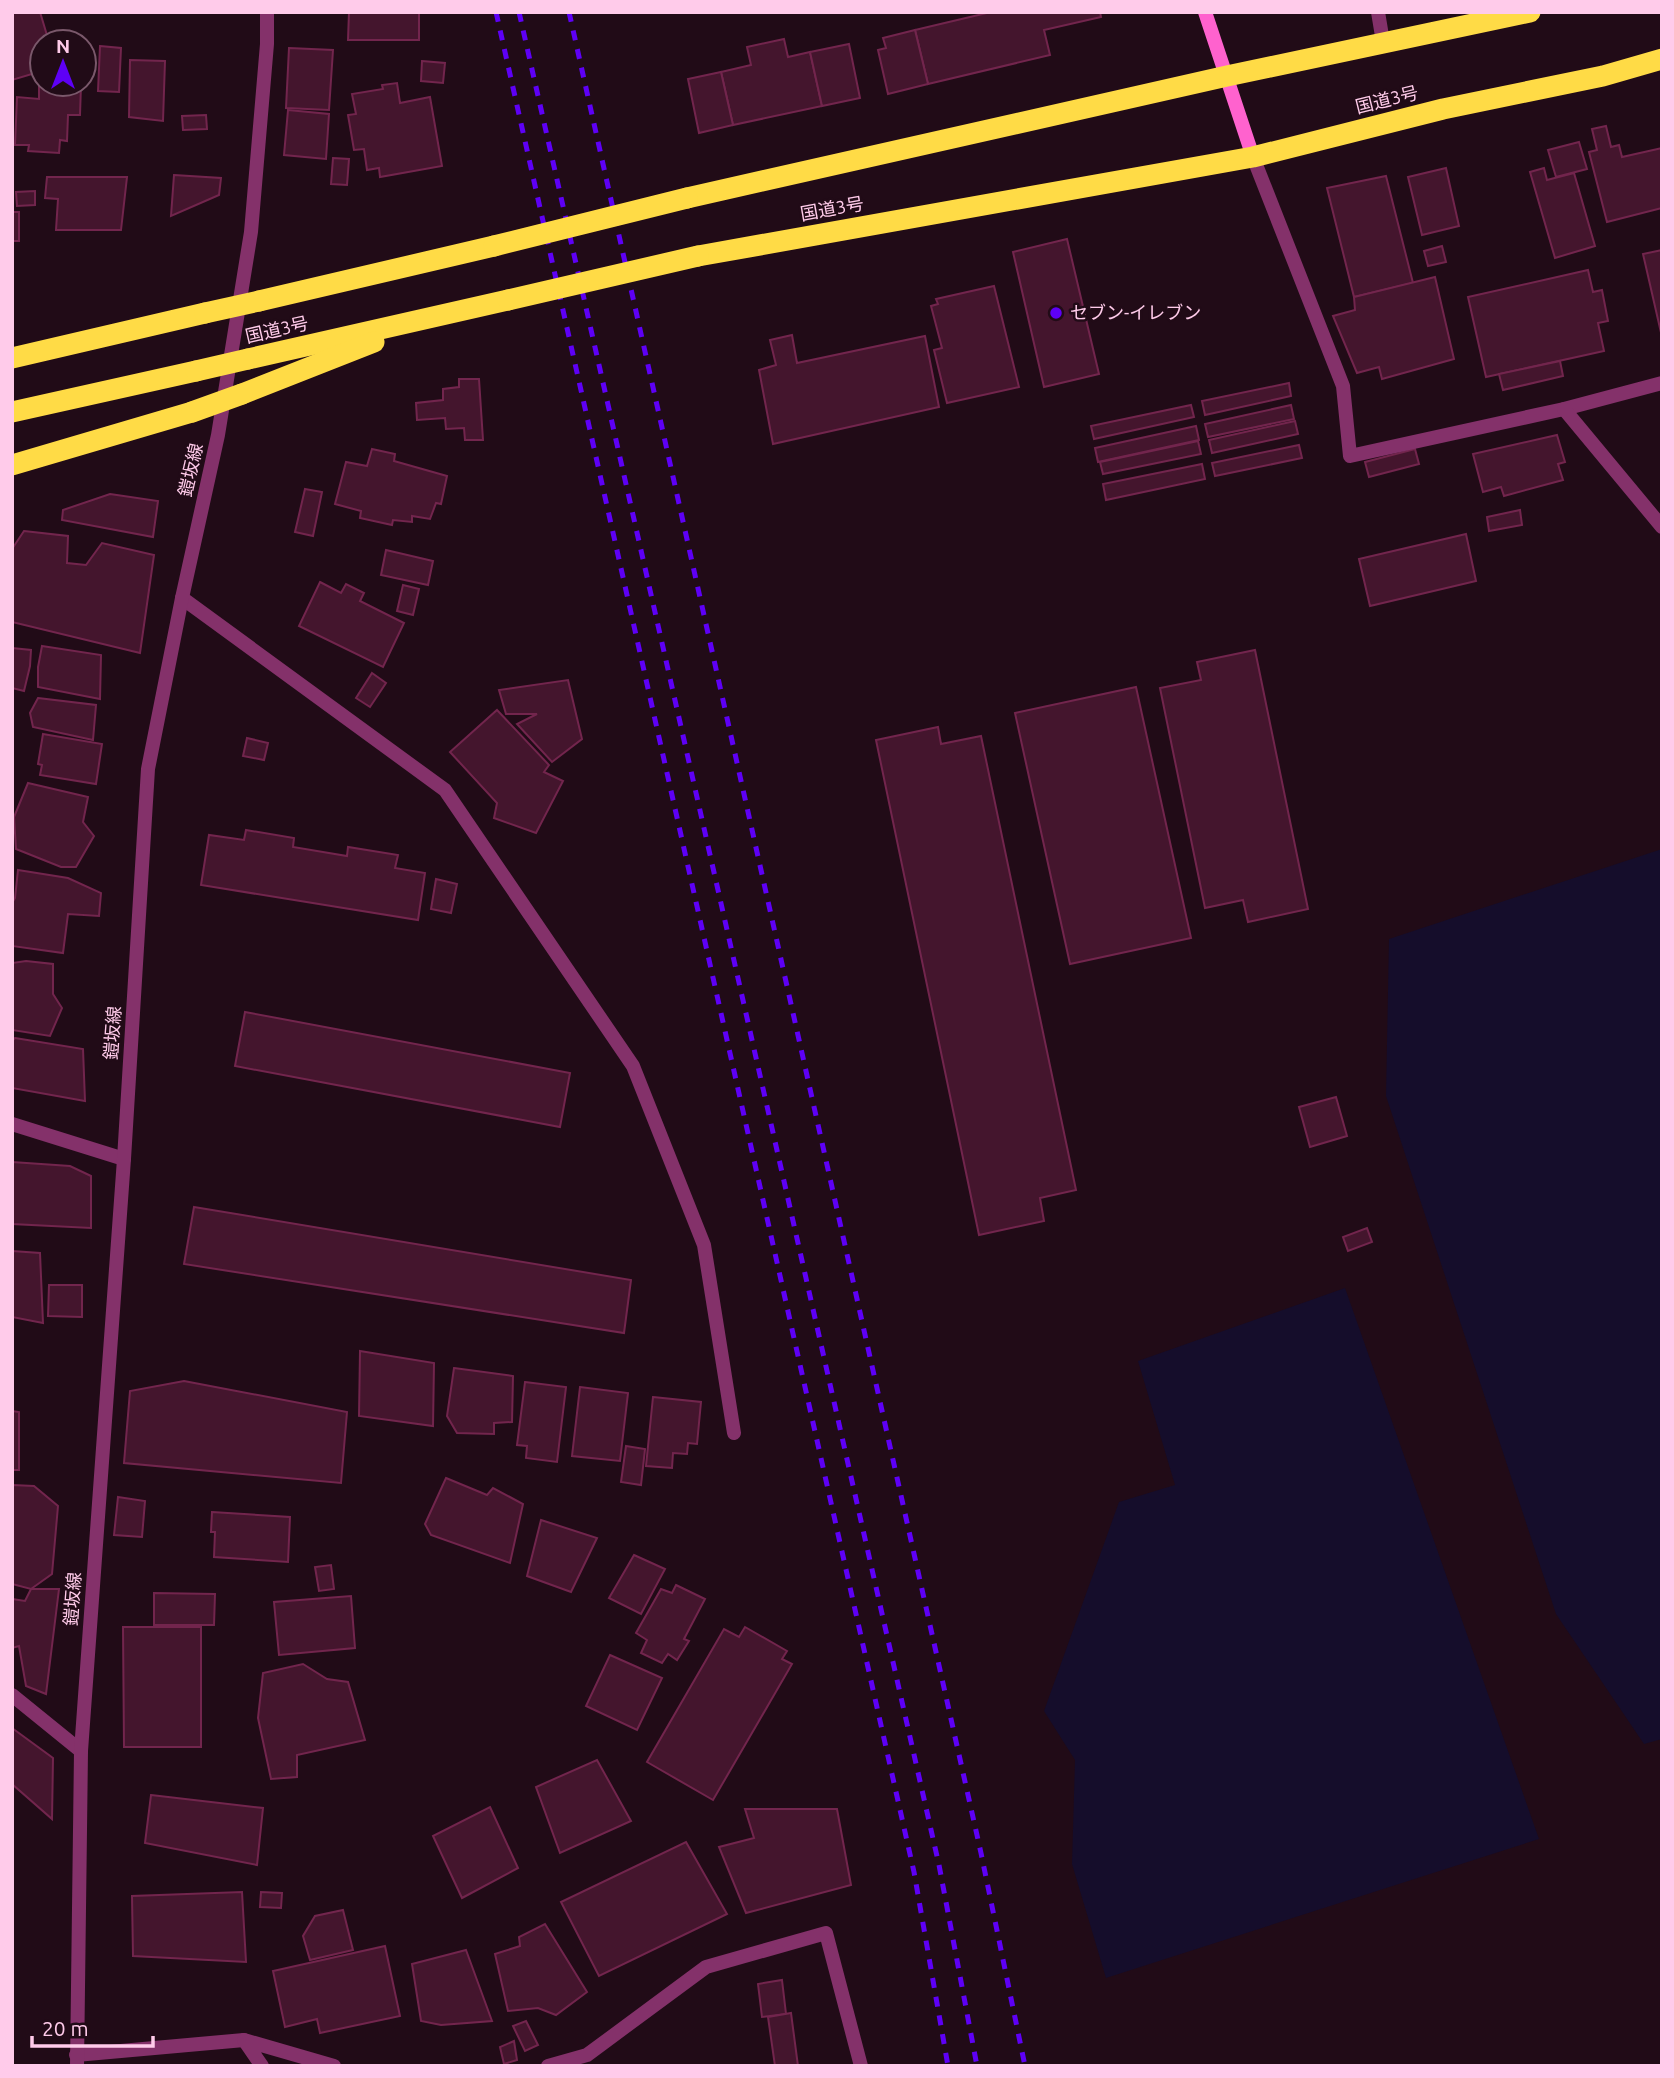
<svg xmlns="http://www.w3.org/2000/svg" width="1674" height="2078" viewBox="0 0 1674 2078" font-family="Ubuntu,'Noto Sans JP',sans-serif">
  <style>
    .green { fill: #150d2b }
    .building { fill: #44152d; stroke: #72254d; stroke-width: 2 }
    .lines { fill: none; stroke-linecap: round; stroke-linejoin: round }
    .lane { stroke: #84316a; stroke-width: 14 }
    .street { stroke: #84316a; stroke-width: 14 }
    .secondary { stroke: #ff62ce; stroke-width: 14 }
    .highway { stroke: #ffdb46; stroke-width: 21 }
    .rail { stroke: #5e00f6; stroke-width: 5; stroke-dasharray: 10 9; stroke-linecap: butt }
    .highway-bridge { stroke: #ffdb46; stroke-width: 21 }
    .poi-dot { fill: #5e00f6; stroke: #210b17; stroke-width: 2.5 }
    .labels { text-anchor: middle; stroke-width: 5; stroke-linejoin: round; paint-order: stroke }
    .street-label { font-size: 18px; fill: #ffcbea; stroke: #210b17 }
    .poi-label { font-size: 18px; fill: #ffcbea; stroke: #210b17; text-anchor: start }
  </style>
  <rect width="100%" height="100%" fill="#210b17"/>
  <g class="green">
    <polygon points="1662,849 1662,1739 1644,1744 1556,1614 1386,1096 1389,939"/>
    <polygon points="1345,1288 1539,1839 1106,1978 1072,1864 1075,1760 1044,1711 1119,1502 1175,1485 1138,1361"/>
  </g>
  <g class="building">
    <polygon points="12,12 40,12 49,42 42,42 42,71 12,80"/>
    <polygon points="349,12 419,12 419,40 348,40"/>
    <polygon points="991,12 1100,12 1101,17 1044,30 1050,55 928,84 915,30"/>
    <polygon points="915,30 928,84 888,94 878,50 886,48 883,38"/>
    <polygon points="784,39 788,57 810,52 822,106 733,125 721,72 751,65 747,47"/>
    <polygon points="849,44 860,98 822,106 810,52"/>
    <polygon points="100,46 121,48 119,92 98,91"/>
    <polygon points="289,48 333,50 329,110 286,108"/>
    <polygon points="130,60 165,61 163,121 129,117"/>
    <polygon points="422,61 445,63 443,83 421,81"/>
    <polygon points="721,72 733,125 699,133 688,79"/>
    <polygon points="39,83 81,85 80,115 68,115 67,141 60,140 59,153 28,151 29,145 15,145 17,97 39,99"/>
    <polygon points="397,83 400,103 430,97 442,166 380,177 379,168 367,170 364,149 354,150 348,115 356,114 352,94 383,89 382,85"/>
    <polygon points="288,110 329,114 326,159 284,155"/>
    <polygon points="206,115 207,129 183,130 182,116"/>
    <polygon points="1606,126 1611,147 1619,145 1622,157 1662,148 1662,208 1607,222 1589,152 1597,150 1592,129"/>
    <polygon points="1579,142 1587,169 1556,177 1548,150"/>
    <polygon points="333,158 349,159 347,185 331,184"/>
    <polygon points="1446,168 1459,226 1422,235 1408,177"/>
    <polygon points="1544,168 1547,180 1574,173 1595,246 1555,258 1530,172"/>
    <polygon points="174,175 221,178 219,195 171,216"/>
    <polygon points="1386,176 1413,283 1354,297 1327,188"/>
    <polygon points="47,177 127,177 121,230 56,230 58,199 45,198"/>
    <polygon points="35,191 35,205 17,206 16,192"/>
    <rect x="12" y="212" width="7" height="29"/>
    <polygon points="1067,239 1099,374 1044,387 1013,252"/>
    <polygon points="1442,246 1446,262 1428,266 1424,251"/>
    <polygon points="1662,250 1662,337 1643,254"/>
    <polygon points="1588,270 1593,292 1602,290 1608,321 1598,323 1604,351 1486,377 1468,297"/>
    <polygon points="1435,277 1454,359 1382,379 1379,367 1357,373 1333,316 1355,310 1354,297"/>
    <polygon points="994,286 1019,387 947,403 934,350 942,348 931,306 938,304 936,299"/>
    <polygon points="792,335 797,363 925,336 939,407 773,444 759,370 776,365 770,340"/>
    <polygon points="1560,361 1563,376 1503,390 1499,374"/>
    <polygon points="459,379 479,379 483,440 465,440 464,428 446,429 445,418 417,420 416,403 443,400 443,389 459,387"/>
    <polygon points="1289,383 1291,396 1205,415 1202,401"/>
    <polygon points="1191,405 1194,417 1094,439 1091,426"/>
    <polygon points="1291,405 1294,419 1208,437 1205,424"/>
    <polygon points="1295,421 1298,434 1212,453 1209,440"/>
    <polygon points="1196,426 1199,440 1098,462 1095,448"/>
    <polygon points="1557,435 1565,462 1558,464 1563,480 1504,496 1501,487 1483,492 1473,454"/>
    <polygon points="1198,441 1201,454 1103,474 1100,462"/>
    <polygon points="1299,445 1302,458 1215,476 1212,463"/>
    <polygon points="372,449 395,454 394,461 447,476 441,504 436,503 430,519 412,516 412,522 393,520 392,525 360,518 361,511 335,504 346,462 367,466"/>
    <polygon points="1415,449 1419,464 1369,477 1365,462"/>
    <polygon points="1202,464 1205,479 1106,500 1103,484"/>
    <polygon points="305,489 322,492 313,536 295,532"/>
    <polygon points="110,494 158,501 153,537 62,520 63,510"/>
    <polygon points="1520,510 1522,525 1489,531 1487,517"/>
    <polygon points="24,531 68,536 67,563 86,565 102,543 154,555 140,653 12,622 12,549"/>
    <polygon points="1466,534 1476,581 1370,606 1359,559"/>
    <polygon points="386,550 433,561 428,585 381,575"/>
    <polygon points="320,582 341,593 346,584 364,593 360,601 404,623 383,667 299,626"/>
    <polygon points="403,585 419,589 413,615 397,611"/>
    <polygon points="42,646 101,655 100,699 38,687 38,667"/>
    <polygon points="12,648 31,650 30,666 24,691 12,688"/>
    <polygon points="1255,650 1308,909 1248,922 1243,900 1205,908 1160,688 1201,680 1197,662"/>
    <polygon points="372,673 386,683 370,707 356,698"/>
    <polygon points="568,680 582,739 552,762 517,724 537,714 506,714 499,690"/>
    <polygon points="1136,687 1191,938 1070,964 1015,713"/>
    <polygon points="38,698 96,705 93,740 33,727 30,713"/>
    <polygon points="497,710 549,765 544,772 563,781 536,833 494,818 497,803 450,752"/>
    <polygon points="938,727 941,744 981,736 1076,1190 1040,1198 1044,1221 979,1235 876,740"/>
    <polygon points="43,734 102,744 96,784 40,775 42,765 38,764"/>
    <polygon points="247,738 268,743 264,760 243,756"/>
    <polygon points="28,783 88,797 83,822 94,836 76,867 61,867 16,849 14,817"/>
    <polygon points="246,830 294,838 293,847 347,856 348,847 398,855 395,868 425,873 418,920 201,885 209,835 244,840"/>
    <polygon points="18,870 68,878 101,893 99,916 68,914 63,953 12,946 12,903 15,898"/>
    <polygon points="436,879 457,884 451,913 431,909"/>
    <polygon points="26,961 53,964 53,994 62,1008 50,1036 12,1030 12,963"/>
    <polygon points="245,1012 570,1073 560,1127 235,1066"/>
    <polygon points="15,1038 83,1049 85,1101 12,1088 12,1041"/>
    <polygon points="1336,1097 1347,1136 1310,1147 1299,1107"/>
    <polygon points="12,1162 70,1166 91,1176 91,1228 12,1224"/>
    <polygon points="194,1207 631,1280 624,1333 184,1264"/>
    <polygon points="1367,1228 1372,1242 1348,1251 1343,1237"/>
    <polygon points="12,1251 40,1253 43,1323 12,1317"/>
    <polygon points="49,1285 82,1285 82,1317 48,1316"/>
    <polygon points="360,1351 434,1363 433,1426 359,1416"/>
    <polygon points="454,1368 513,1376 512,1422 494,1423 494,1434 457,1433 447,1416"/>
    <polygon points="184,1381 347,1412 341,1483 124,1463 130,1391"/>
    <polygon points="525,1382 566,1387 557,1462 526,1458 527,1446 517,1445"/>
    <polygon points="580,1387 628,1393 620,1461 572,1456"/>
    <polygon points="653,1397 701,1402 697,1444 688,1443 687,1454 673,1453 672,1468 646,1466"/>
    <polygon points="12,1411 19,1412 19,1470 12,1470"/>
    <polygon points="626,1446 645,1449 641,1485 621,1482"/>
    <polygon points="446,1478 487,1495 493,1488 523,1504 510,1563 431,1535 425,1524"/>
    <polygon points="12,1485 34,1486 58,1506 52,1574 31,1589 12,1584"/>
    <polygon points="118,1497 145,1501 142,1537 114,1535"/>
    <polygon points="212,1512 290,1517 288,1562 214,1557 215,1532 211,1532"/>
    <polygon points="541,1520 597,1538 571,1592 527,1576"/>
    <polygon points="634,1555 665,1569 641,1614 609,1598"/>
    <polygon points="331,1565 334,1589 319,1591 315,1567"/>
    <polygon points="676,1585 705,1599 684,1639 689,1641 677,1660 668,1654 662,1663 641,1653 647,1640 636,1633 661,1589 672,1593"/>
    <polygon points="31,1589 59,1589 46,1694 26,1686 19,1646 12,1648 12,1599 25,1601"/>
    <polygon points="154,1593 215,1594 214,1625 154,1625"/>
    <polygon points="351,1596 355,1648 279,1655 274,1602"/>
    <polygon points="123,1627 201,1627 201,1747 124,1747"/>
    <polygon points="745,1627 787,1651 782,1659 792,1664 713,1800 647,1762 724,1629 739,1637"/>
    <polygon points="610,1655 662,1678 637,1730 586,1706"/>
    <polygon points="303,1664 327,1679 348,1682 365,1740 297,1755 297,1777 271,1779 258,1718 263,1673"/>
    <polygon points="12,1728 53,1758 52,1819 12,1784"/>
    <polygon points="597,1760 631,1821 560,1853 536,1787"/>
    <polygon points="151,1795 263,1808 257,1865 145,1843"/>
    <polygon points="490,1807 518,1868 462,1898 433,1836"/>
    <polygon points="745,1809 837,1809 851,1885 746,1913 719,1847 754,1838"/>
    <polygon points="686,1842 727,1914 599,1976 561,1902"/>
    <polygon points="242,1892 246,1962 133,1956 132,1896"/>
    <polygon points="261,1892 282,1893 281,1908 260,1907"/>
    <polygon points="343,1910 353,1950 310,1960 303,1936 315,1916"/>
    <polygon points="545,1924 587,1992 556,2015 538,2008 508,2011 495,1954 520,1946 519,1937"/>
    <polygon points="385,1946 400,2016 320,2033 317,2019 285,2027 273,1971"/>
    <polygon points="466,1950 492,2021 441,2025 421,2021 412,1964"/>
    <polygon points="782,1980 786,2014 762,2017 758,1984"/>
    <polygon points="791,2013 798,2066 775,2066 768,2017"/>
    <polygon points="526,2021 538,2045 525,2051 513,2026"/>
    <polygon points="514,2041 517,2060 504,2064 500,2047"/>
  </g>
  <g class="lines">
    <polyline class="lane" points="1378,12 1383,42"/>
    <g class="street">
      <polyline points="1253,157 1343,386 1350,456 1564,409 1662,383"/>
      <polyline points="1564,409 1662,527"/>
      <polyline points="182,598 445,790 633,1066 704,1245 734,1433"/>
      <polyline points="12,1124 124,1159"/>
      <polyline points="12,1695 81,1751"/>
      <polyline points="76,2055 244,2040"/>
      <polyline points="77,2066 81,1751 124,1159 148,769 182,598 218,435 251,232 267,44 267,12"/>
      <polyline points="262,2066 244,2040 334,2066"/>
      <polyline points="548,2066 587,2055 706,1967 826,1933 861,2066"/>
    </g>
    <polyline class="secondary" points="1205,12 1253,157"/>
    <g class="highway">
      <polyline points="687,198 1227,76 1530,12"/>
      <polyline points="698,256 1253,157 1443,109 1603,76 1662,59"/>
      <polyline points="259,301 494,246"/>
      <polyline points="12,358 205,313"/>
      <polyline points="248,359 508,300"/>
      <polyline points="242,394 374,342"/>
      <polyline points="12,412 196,371"/>
      <polyline points="12,465 192,412"/>
    </g>
    <g class="rail">
      <polyline points="496,12 914,1872 948,2066"/>
      <polyline points="519,12 939,1865 977,2066"/>
      <polyline points="569,12 981,1853 1025,2066"/>
    </g>
    <g class="highway-bridge">
      <polyline points="494,246 687,198"/>
      <polyline points="508,300 698,256"/>
      <polyline points="205,313 259,301"/>
      <polyline points="196,371 248,359"/>
      <polyline points="192,412 242,394"/>
    </g>
  </g>
  <circle class="poi-dot" cx="1056" cy="313" r="7"/>
  <g class="labels">
    <g class="street-label">
      <text transform="translate(1387 100) rotate(-14)" y="6">国道3号</text>
      <text transform="translate(832 209) rotate(-10)" y="6">国道3号</text>
      <text transform="translate(277 330) rotate(-13)" y="6">国道3号</text>
      <text transform="translate(191 470) rotate(-77)" y="6">鎧坂線</text>
      <text transform="translate(113 1033) rotate(-86)" y="6">鎧坂線</text>
      <text transform="translate(73 1599) rotate(-86)" y="6">鎧坂線</text>
    </g>
    <g class="poi-label">
      <text x="1070" y="319">セブン-イレブン</text>
    </g>
  </g>
  <rect width="1674" height="2078" fill="none" stroke="#ffcbea" stroke-width="28"/>
  <g transform="translate(63 63)"><circle r="33" fill="#210b17" stroke="#7a586b" stroke-width="2"/>
  <path d="M0-5L12 26L0 18L-12 26Z" fill="#5e00f6"/>
  <text y="-10" font-size="19" font-weight="bold" text-anchor="middle" fill="#ffcbea">N</text>
  </g>
  <path d="M32 2036v10h121v-10" fill="none" stroke="#ffcbea" stroke-width="3.5"/>
  <text x="42" y="2036" font-size="21" fill="#ffcbea" stroke="#210b17" stroke-width="5" paint-order="stroke">20 m</text>
</svg>
